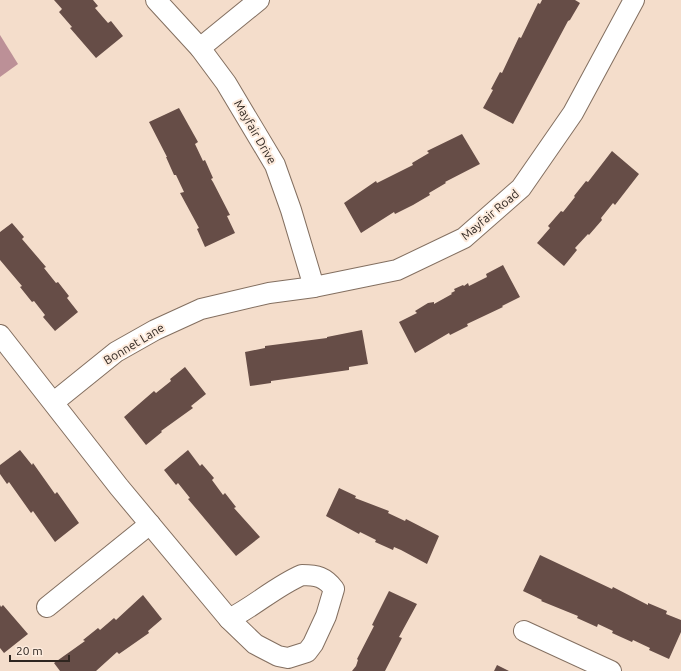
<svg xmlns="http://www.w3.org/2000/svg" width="681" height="671" viewBox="0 0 681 671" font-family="Ubuntu,sans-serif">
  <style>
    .forest { fill: #bc9097 }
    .building { fill: #664d47 }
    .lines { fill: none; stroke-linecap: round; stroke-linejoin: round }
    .minor-casing { stroke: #836f60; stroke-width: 22 }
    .minor { stroke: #fff; stroke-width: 20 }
    .labels { text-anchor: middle; stroke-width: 4; stroke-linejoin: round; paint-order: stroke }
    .street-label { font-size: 12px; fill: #2f2620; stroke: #fdebdd }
  </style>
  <rect width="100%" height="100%" fill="#f4ddcb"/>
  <polygon class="forest" points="0,35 18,64 0,77"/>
  <g class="building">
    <polygon points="54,0 93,0 98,6 95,8 108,23 111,21 123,36 96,58 70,28 72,27 59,12 62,9"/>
    <polygon points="542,0 575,0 580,3 570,20 568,21 513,124 483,108 493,90 491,89 500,72 502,73 519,37 521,38 538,3 540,4"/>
    <polygon points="179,108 198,142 195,144 203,161 205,160 213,178 211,179 213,182 230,215 227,216 235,233 205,247 197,229 199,228 180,193 184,192 176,175 174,175 166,157 167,157 149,122"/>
    <polygon points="462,134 480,164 445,182 446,183 429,193 430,195 413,205 395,214 394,212 361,233 344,203 376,181 377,183 413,165 412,163 429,153 427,151"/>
    <polygon points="612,151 639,174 615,205 613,203 601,218 602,220 589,235 588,234 575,248 577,250 564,266 537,243 550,228 548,226 561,211 563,212 575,197 574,196 586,181 588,182"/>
    <polygon points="12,223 24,237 22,239 46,267 44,268 56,283 58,282 69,296 67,298 78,312 55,331 43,317 45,315 34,301 32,302 20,287 22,286 0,260 0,232"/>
    <polygon points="503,265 520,297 502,306 503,307 467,324 468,326 450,335 449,333 415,353 399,322 417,313 415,311 428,303 434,302 434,304 452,294 451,293 455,291 454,289 463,285 464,286 468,283 469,286 487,277 486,274"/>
    <polygon points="362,330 368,364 349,367 349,370 271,381 271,383 250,386 245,352 265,348 265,346 327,338 327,337"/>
    <polygon points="185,367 206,394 191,406 193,408 161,431 162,432 146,445 124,417 154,391 156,393 171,381 170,379"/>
    <polygon points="20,450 32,465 33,463 55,494 57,492 79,523 55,542 33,511 31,513 9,482 7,484 0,474 0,465"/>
    <polygon points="188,450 200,466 202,464 214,478 212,480 223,495 225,493 236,507 234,508 260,537 236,556 188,499 190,498 178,483 176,485 164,470"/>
    <polygon points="339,488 356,496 355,498 389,511 388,513 405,521 406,519 439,536 427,564 401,550 394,547 393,550 375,542 376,540 360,532 359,534 326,516"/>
    <polygon points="540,555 612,589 613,587 648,605 648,603 667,611 666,614 681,620 681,632 669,659 649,650 650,648 633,640 632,642 612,633 613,631 598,624 597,627 577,618 578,616 541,601 542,600 523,591"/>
    <polygon points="389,591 417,604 399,637 402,638 385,671 352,671 356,666 358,660 357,659 374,626 372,625"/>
    <polygon points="143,595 162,619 148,631 149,633 119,654 117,652 96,671 60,671 54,663 85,641 83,640 98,628 100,630 114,618 116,620"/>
    <polygon points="0,605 1,607 3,605 28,634 4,653 0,648"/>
    <polygon points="497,665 509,671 494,671"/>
  </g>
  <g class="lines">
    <defs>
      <g id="minor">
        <polyline points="156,0 200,48 226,83 275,165 291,210 314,287"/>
        <polyline points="200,48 259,0"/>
        <polyline points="0,335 119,487 229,619"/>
        <polyline points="54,402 116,352 155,330 201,309 269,293 314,287 397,270 464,238 521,188 573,113 634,0"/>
        <path d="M302 575C317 575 325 577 334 589L326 616 313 644 307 652 288 658 278 656 255 644 229 619C255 606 276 586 302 575Z"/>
        <polyline points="47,607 150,524"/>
        <polyline points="524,631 611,671"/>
      </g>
    </defs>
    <use href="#minor" class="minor-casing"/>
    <use href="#minor" class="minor"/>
  </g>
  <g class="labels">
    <g class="street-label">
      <text transform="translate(255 132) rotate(60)" y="4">Mayfair Drive</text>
      <text transform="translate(490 215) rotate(-40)" y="4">Mayfair Road</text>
      <text transform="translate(134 344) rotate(-31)" y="4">Bonnet Lane</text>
    </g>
  </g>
  <path d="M10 655v6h59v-6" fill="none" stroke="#2f2620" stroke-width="2"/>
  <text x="16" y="655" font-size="12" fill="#2f2620" stroke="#fdebdd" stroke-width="3" paint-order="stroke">20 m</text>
</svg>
